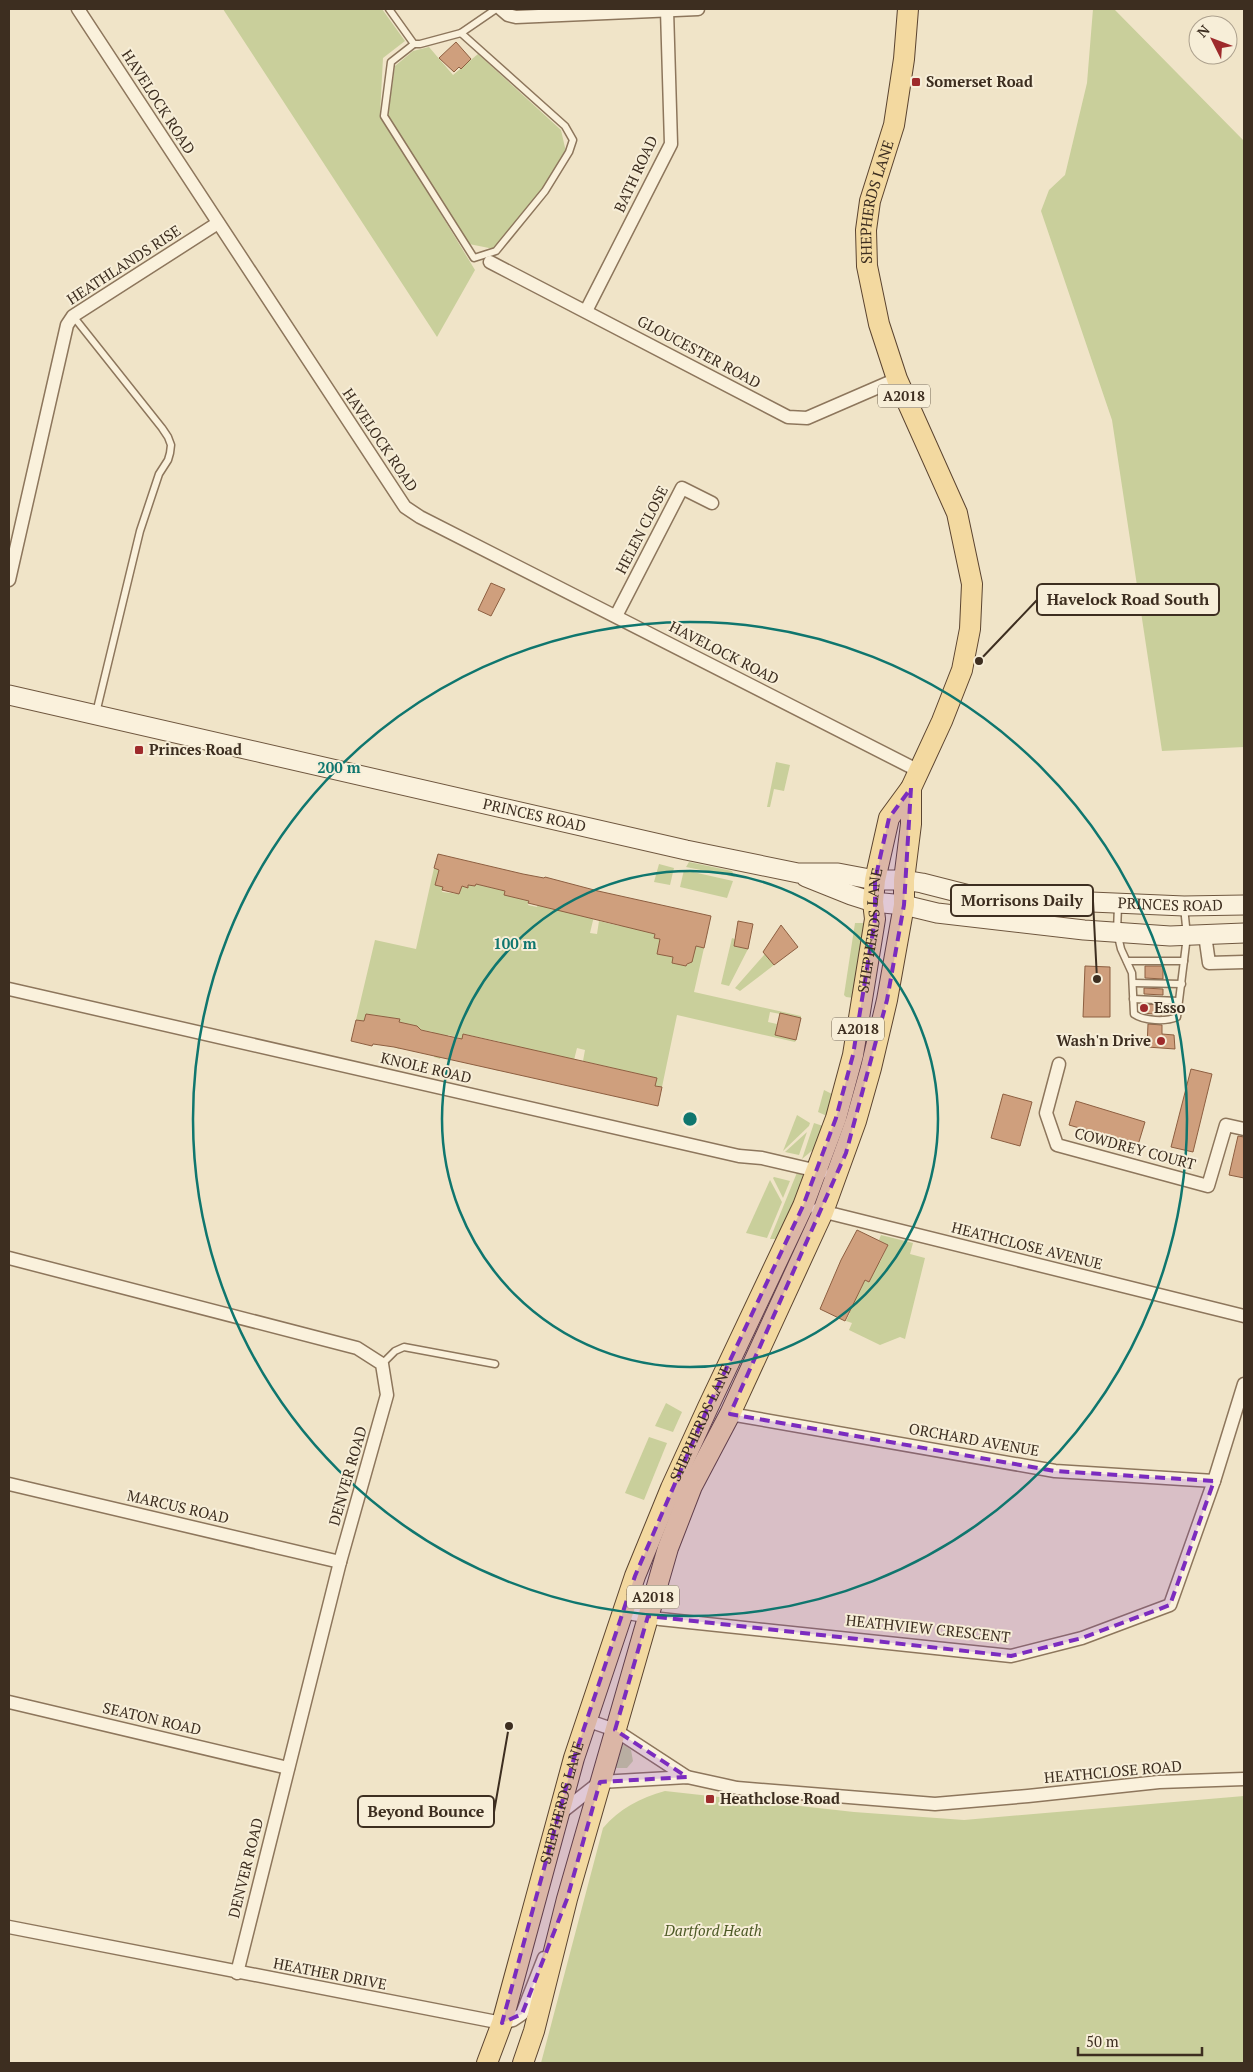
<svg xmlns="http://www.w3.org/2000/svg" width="1253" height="2072" viewBox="0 0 1253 2072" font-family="'PT Serif',serif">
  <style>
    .green { fill: #c9cf9b }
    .building { fill: #cf9f7d; stroke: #8d5f41 }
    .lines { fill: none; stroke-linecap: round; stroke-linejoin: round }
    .service-casing { stroke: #8d765c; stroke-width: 9 }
    .minor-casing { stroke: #8d765c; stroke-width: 15 }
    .secondary-casing { stroke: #6f573f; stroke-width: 21 }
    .primary-casing { stroke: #5b4430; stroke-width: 22 }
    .service { stroke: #faf1dc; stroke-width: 6 }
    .minor { stroke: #faf1dc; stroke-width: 12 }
    .secondary { stroke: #faf1dc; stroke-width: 19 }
    .primary { stroke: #f3d9a0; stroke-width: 20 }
    .marked { fill: #7b2cbf; fill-opacity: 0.2; stroke: #7b2cbf; stroke-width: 4; stroke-dasharray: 10 6; stroke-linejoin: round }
    .ring { fill: none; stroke: #0f766e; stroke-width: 2.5 }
    .poi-dot { fill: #9e2a2b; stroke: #f7eed8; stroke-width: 2 }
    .labels { text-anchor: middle; stroke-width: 4; stroke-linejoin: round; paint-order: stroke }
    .shield { fill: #f7eed8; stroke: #756857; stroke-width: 1 }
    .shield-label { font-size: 14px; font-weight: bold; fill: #3d2e20 }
    .poi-label { font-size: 15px; font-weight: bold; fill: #3d2e20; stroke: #f7eed8; text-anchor: start }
    .street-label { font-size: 15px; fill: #3d2e20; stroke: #f7eed8 }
    .park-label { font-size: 15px; font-style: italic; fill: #4d5a26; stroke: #f7eed8 }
    .centre { fill: #0f766e; stroke: #f7eed8; stroke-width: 2.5 }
    .ring-label { font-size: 15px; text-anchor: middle; font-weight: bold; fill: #0f766e; stroke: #f7eed8; stroke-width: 4; stroke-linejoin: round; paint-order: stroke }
    .leader { fill: none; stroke: #3d2e20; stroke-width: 2 }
    .callout-dot { fill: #3d2e20; stroke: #f7eed8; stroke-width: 2 }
    .callout { fill: #f7eed8; stroke: #3d2e20; stroke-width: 2 }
    .callout-label { font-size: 16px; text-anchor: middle; font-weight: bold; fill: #3d2e20 }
  </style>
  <rect width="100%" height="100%" fill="#f0e4c8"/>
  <g class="green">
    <polygon points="223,9 382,9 405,41 383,58 380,114 475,270 437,337"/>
    <polygon points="1093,9 1114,9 1244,141 1244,747 1162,751 1112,420 1041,211 1049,190 1065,175 1087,83"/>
    <polygon points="429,47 453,75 478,54 561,130 566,152 543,189 494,249 469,244 388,115 395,66 413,51"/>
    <polygon points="776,762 790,765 784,791 774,789 770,807 767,807"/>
    <polygon points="689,862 732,871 735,877 686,867"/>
    <polygon points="659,864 674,868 670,885 654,882"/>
    <polygon points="434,868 439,870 435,885 443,887 442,892 459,894 462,886 467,887 468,885 475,886 476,884 505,891 504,895 529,900 528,905 537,907 540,898 595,912 590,933 597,934 599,921 620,926 623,917 655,934 654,938 660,939 657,954 673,957 672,963 686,966 690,962 690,945 704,948 694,992 801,1016 801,1018 770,1012 768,1022 777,1024 775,1035 796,1040 795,1042 677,1015 662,1087 655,1086 657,1078 583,1061 585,1050 577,1048 574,1060 502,1061 500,1071 495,1070 501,1042 464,1034 460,1049 458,1049 460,1038 448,1035 447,1040 444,1039 440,1059 434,1057 437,1043 433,1032 421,1030 418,1033 419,1028 409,1024 403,1030 399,1049 394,1047 400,1019 366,1014 364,1021 356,1020 375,940 416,949"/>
    <polygon points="684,870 733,881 727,898 680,887"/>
    <polygon points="855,923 864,923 864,929 854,998 846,997 844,995"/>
    <polygon points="732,938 735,939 734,946 748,949 729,986 721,984"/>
    <polygon points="768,944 770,959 774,965 740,991 735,988 764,955"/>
    <polygon points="824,1090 834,1095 827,1116 818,1112"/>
    <polygon points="797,1115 810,1123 809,1126 783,1151"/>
    <polygon points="814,1123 823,1126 815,1148 802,1159"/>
    <polygon points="807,1132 799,1155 785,1152"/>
    <polygon points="798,1170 805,1175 778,1239 770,1239"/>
    <polygon points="774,1177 790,1181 783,1198 773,1178"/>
    <polygon points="770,1180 782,1202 767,1238 746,1233"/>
    <polygon points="881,1235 913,1243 910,1254 925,1258 905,1339 900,1337 880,1345 849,1330 852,1323 846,1321 850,1313 845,1310 855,1300 862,1287 855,1276 869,1282 874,1260 880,1262 888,1245 879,1240"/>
    <polygon points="666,1403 682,1412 673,1432 655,1426"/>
    <polygon points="649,1437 667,1443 644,1500 625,1493"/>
    <polygon points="621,1745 625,1745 631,1750 633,1761 627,1768 609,1768"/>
    <path d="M665 1791 854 1812 964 1820 1244 1796V2063H541L603 1828C619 1809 640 1798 665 1791Z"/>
  </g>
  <g class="building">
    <polygon points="456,42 471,59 461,69 459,67 454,72 439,58"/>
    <polygon points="491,583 505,589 491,616 478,610"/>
    <polygon points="438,854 523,874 544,878 545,877 598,891 711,916 704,948 696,946 692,962 687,964 686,966 672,963 673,957 657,954 660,939 654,938 655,934 528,903 529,901 504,895 505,891 476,884 475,886 468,885 468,888 462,886 459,894 442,890 443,887 435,885 439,870 434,868"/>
    <polygon points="738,921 753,924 748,949 734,946"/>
    <polygon points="781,925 798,947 774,965 763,952"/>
    <polygon points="1085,966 1110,967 1110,1017 1083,1017"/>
    <polygon points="1145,966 1163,966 1163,979 1145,978"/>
    <polygon points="1144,988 1163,989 1163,995 1144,994"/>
    <polygon points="1144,1004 1163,1005 1162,1015 1144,1013"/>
    <polygon points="780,1013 801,1018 796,1040 775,1035"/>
    <polygon points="366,1014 400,1019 399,1022 417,1026 421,1030 448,1036 462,1039 463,1034 657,1078 655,1086 662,1087 658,1106 394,1047 373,1044 372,1046 351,1041 356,1020 364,1021"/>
    <polygon points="1148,1024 1162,1025 1162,1034 1174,1035 1175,1049 1147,1047"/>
    <polygon points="1191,1069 1212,1074 1193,1152 1171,1147"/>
    <polygon points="1003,1094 1032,1102 1020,1146 991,1138"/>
    <polygon points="1076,1101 1145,1122 1138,1145 1069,1125"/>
    <polygon points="1238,1136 1244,1137 1244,1178 1229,1175"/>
    <polygon points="857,1230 888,1245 869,1282 865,1280 845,1321 820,1309 841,1260"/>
  </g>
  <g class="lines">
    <defs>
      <g id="service">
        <polyline points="389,9 414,44 420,44 461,33 496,9"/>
        <polyline points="414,44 391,62 384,116 474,258 496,251 545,191 569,152 573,140 565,126 461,33"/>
        <polyline points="73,316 162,428 168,437 171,445 170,453 168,460 159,474 140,531 96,713"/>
        <path d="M1118 905 1117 932 1121 949 1132 973 1134 1014C1144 1021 1166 1022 1177 1017L1187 936 1184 907"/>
        <polyline points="1127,961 1184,961"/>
        <polyline points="1133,983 1182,984"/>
        <polyline points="1133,999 1178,1001"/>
        <polyline points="382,1364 395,1351 404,1347 495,1364"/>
      </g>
      <g id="minor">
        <polyline points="78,9 405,507 420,517 919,771"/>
        <polyline points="501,9 508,15 516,17 698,9"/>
        <polyline points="490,262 788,417 807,418 897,379"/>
        <polyline points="586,311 671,144 667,10"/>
        <polyline points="9,580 67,325 73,316 218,223"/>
        <polyline points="616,616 682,488 712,503"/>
        <polyline points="1205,935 1209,963 1244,962"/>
        <polyline points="9,989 739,1156 762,1158 822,1172"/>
        <polyline points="1059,1064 1046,1113 1057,1145 1208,1186 1226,1125 1244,1129"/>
        <polyline points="817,1210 1244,1316"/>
        <polyline points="9,1258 357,1348 382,1364 387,1395 340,1562 237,1973"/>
        <polyline points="730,1414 1055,1471 1214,1481"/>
        <polyline points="9,1484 340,1562"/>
        <polyline points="623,1612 660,1619 1011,1656 1082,1638 1170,1605 1214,1481 1244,1384"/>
        <polyline points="9,1702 288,1768"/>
        <polyline points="586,1720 615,1730 687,1777"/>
        <polyline points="558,1815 600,1782 687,1777 737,1788 935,1804 1028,1796 1159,1782 1244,1779"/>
        <polyline points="9,1927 502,2023 513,2020 522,2014 544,1958"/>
      </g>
      <g id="secondary">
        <path id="s1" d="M9 695 686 850 798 873H838L875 880H904L922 883 977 897 1184 906 1244 905"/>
        <polyline points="806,877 851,895 873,902 904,905 937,913 1084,930 1170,936 1244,933"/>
      </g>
      <g id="primary">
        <path id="s2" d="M487 2063 502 2023 574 1758 635 1576 671 1488 708 1407 803 1206 836 1118 853 1055 875 919 873 902 875 880 889 818 911 788 942 721 962 670 970 629 972 584 957 513 897 379 879 324 867 266 866 230 870 201 894 125 904 59 908 9"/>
        <polyline points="523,2063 534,2031 567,1899 668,1548 692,1486 730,1414 823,1212 856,1121 871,1068 887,1000 904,905 904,880 911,824 911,788"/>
      </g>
    </defs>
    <use href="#service" class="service-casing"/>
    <use href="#minor" class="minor-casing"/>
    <use href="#secondary" class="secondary-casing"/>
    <use href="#primary" class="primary-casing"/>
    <use href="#service" class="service"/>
    <use href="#minor" class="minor"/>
    <use href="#secondary" class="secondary"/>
    <use href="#primary" class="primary"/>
  </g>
  <path class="marked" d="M911 788 904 905 887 1000 846 1153 730 1414 1055 1471 1214 1481 1170 1605 1082 1638 1011 1656 648 1616 615 1730 687 1777 600 1782 567 1899 522 2014 502 2023 574 1758 635 1576 708 1407 803 1206 836 1118 853 1055 875 919V880L889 818Z"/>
  <g class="ring">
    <circle cx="690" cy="1119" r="248"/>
    <circle cx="690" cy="1119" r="497"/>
  </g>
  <g class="poi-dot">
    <rect x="911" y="77" width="10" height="10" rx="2.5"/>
    <rect x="134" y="745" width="10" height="10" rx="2.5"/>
    <circle cx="1144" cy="1008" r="5"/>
    <circle cx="1161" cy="1041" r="5"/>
    <rect x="705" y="1794" width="10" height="10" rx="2.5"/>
  </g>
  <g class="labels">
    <g class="shield">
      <rect x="878" y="384.5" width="52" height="23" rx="4"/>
      <rect x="832" y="1017.5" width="52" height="23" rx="4"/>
      <rect x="627" y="1585.5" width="52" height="23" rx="4"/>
    </g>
    <g class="shield-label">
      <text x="904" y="401">A2018</text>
      <text x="858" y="1034">A2018</text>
      <text x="653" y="1602">A2018</text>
    </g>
    <g class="poi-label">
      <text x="926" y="87">Somerset Road</text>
      <text x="149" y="755">Princes Road</text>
      <text x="1154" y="1013">Esso</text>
      <text x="1151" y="1046" text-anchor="end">Wash'n Drive</text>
      <text x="720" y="1804">Heathclose Road</text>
    </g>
    <g class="street-label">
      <text transform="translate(158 102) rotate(57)" y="5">HAVELOCK ROAD</text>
      <text transform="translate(636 174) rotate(-65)" y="5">BATH ROAD</text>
      <text dy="5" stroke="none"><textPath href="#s2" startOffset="1970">SHEPHERDS LANE</textPath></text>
      <text transform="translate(124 265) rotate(-33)" y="5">HEATHLANDS RISE</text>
      <text transform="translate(699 352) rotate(28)" y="5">GLOUCESTER ROAD</text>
      <text transform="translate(380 440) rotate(56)" y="5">HAVELOCK ROAD</text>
      <text transform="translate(642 530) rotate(-63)" y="5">HELEN CLOSE</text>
      <text transform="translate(724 653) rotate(27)" y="5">HAVELOCK ROAD</text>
      <text dy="5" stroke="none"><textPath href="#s1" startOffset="539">PRINCES ROAD</textPath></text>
      <text dy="5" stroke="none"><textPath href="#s1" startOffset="1184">PRINCES ROAD</textPath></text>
      <text dy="5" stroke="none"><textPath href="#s2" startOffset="1201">SHEPHERDS LANE</textPath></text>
      <text transform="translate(426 1068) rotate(13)" y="5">KNOLE ROAD</text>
      <text transform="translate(1135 1149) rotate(15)" y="5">COWDREY COURT</text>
      <text transform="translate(1027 1246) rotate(14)" y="5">HEATHCLOSE AVENUE</text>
      <text dy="5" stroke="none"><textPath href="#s2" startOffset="676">SHEPHERDS LANE</textPath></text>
      <text transform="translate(974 1440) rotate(10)" y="5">ORCHARD AVENUE</text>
      <text transform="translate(348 1476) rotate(-74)" y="5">DENVER ROAD</text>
      <text transform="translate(178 1507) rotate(13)" y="5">MARCUS ROAD</text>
      <text transform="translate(928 1629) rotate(6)" y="5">HEATHVIEW CRESCENT</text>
      <text transform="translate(152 1719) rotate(13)" y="5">SEATON ROAD</text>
      <text transform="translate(1113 1772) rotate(-5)" y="5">HEATHCLOSE ROAD</text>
      <text dy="5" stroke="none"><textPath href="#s2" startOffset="271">SHEPHERDS LANE</textPath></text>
      <text transform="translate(246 1868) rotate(-76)" y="5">DENVER ROAD</text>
      <text transform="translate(330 1974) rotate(11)" y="5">HEATHER DRIVE</text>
    </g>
    <g class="park-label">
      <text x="713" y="1936">Dartford Heath</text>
    </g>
  </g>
  <circle cx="690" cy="1119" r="8" class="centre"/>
  <g class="ring-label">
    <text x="339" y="773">200 m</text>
    <text x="515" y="949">100 m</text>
  </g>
  <path class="leader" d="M979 661L1037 600M1097 979L1093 901M509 1726L494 1812"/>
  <g class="callout-dot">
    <circle cx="979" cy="661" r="5"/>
    <circle cx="1097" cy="979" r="5"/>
    <circle cx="509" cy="1726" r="5"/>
  </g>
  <g class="callout">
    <rect x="1037" y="584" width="182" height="31" rx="5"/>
    <rect x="951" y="885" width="142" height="31" rx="5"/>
    <rect x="358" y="1796" width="136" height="31" rx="5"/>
  </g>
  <g class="callout-label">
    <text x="1128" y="605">Havelock Road South</text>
    <text x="1022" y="906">Morrisons Daily</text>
    <text x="426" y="1817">Beyond Bounce</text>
  </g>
  <rect width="1253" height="2072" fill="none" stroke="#3d2e20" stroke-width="20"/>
  <g transform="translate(1213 40) rotate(312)"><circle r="24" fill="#f7eed8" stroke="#ada18e"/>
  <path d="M0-4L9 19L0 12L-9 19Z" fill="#9e2a2b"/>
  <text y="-8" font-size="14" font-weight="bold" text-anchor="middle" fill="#3d2e20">N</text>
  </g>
  <path d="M1078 2047v8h124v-8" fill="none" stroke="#3d2e20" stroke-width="2.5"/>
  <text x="1086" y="2047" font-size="15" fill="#3d2e20" stroke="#f7eed8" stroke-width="4" paint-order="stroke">50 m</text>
</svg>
